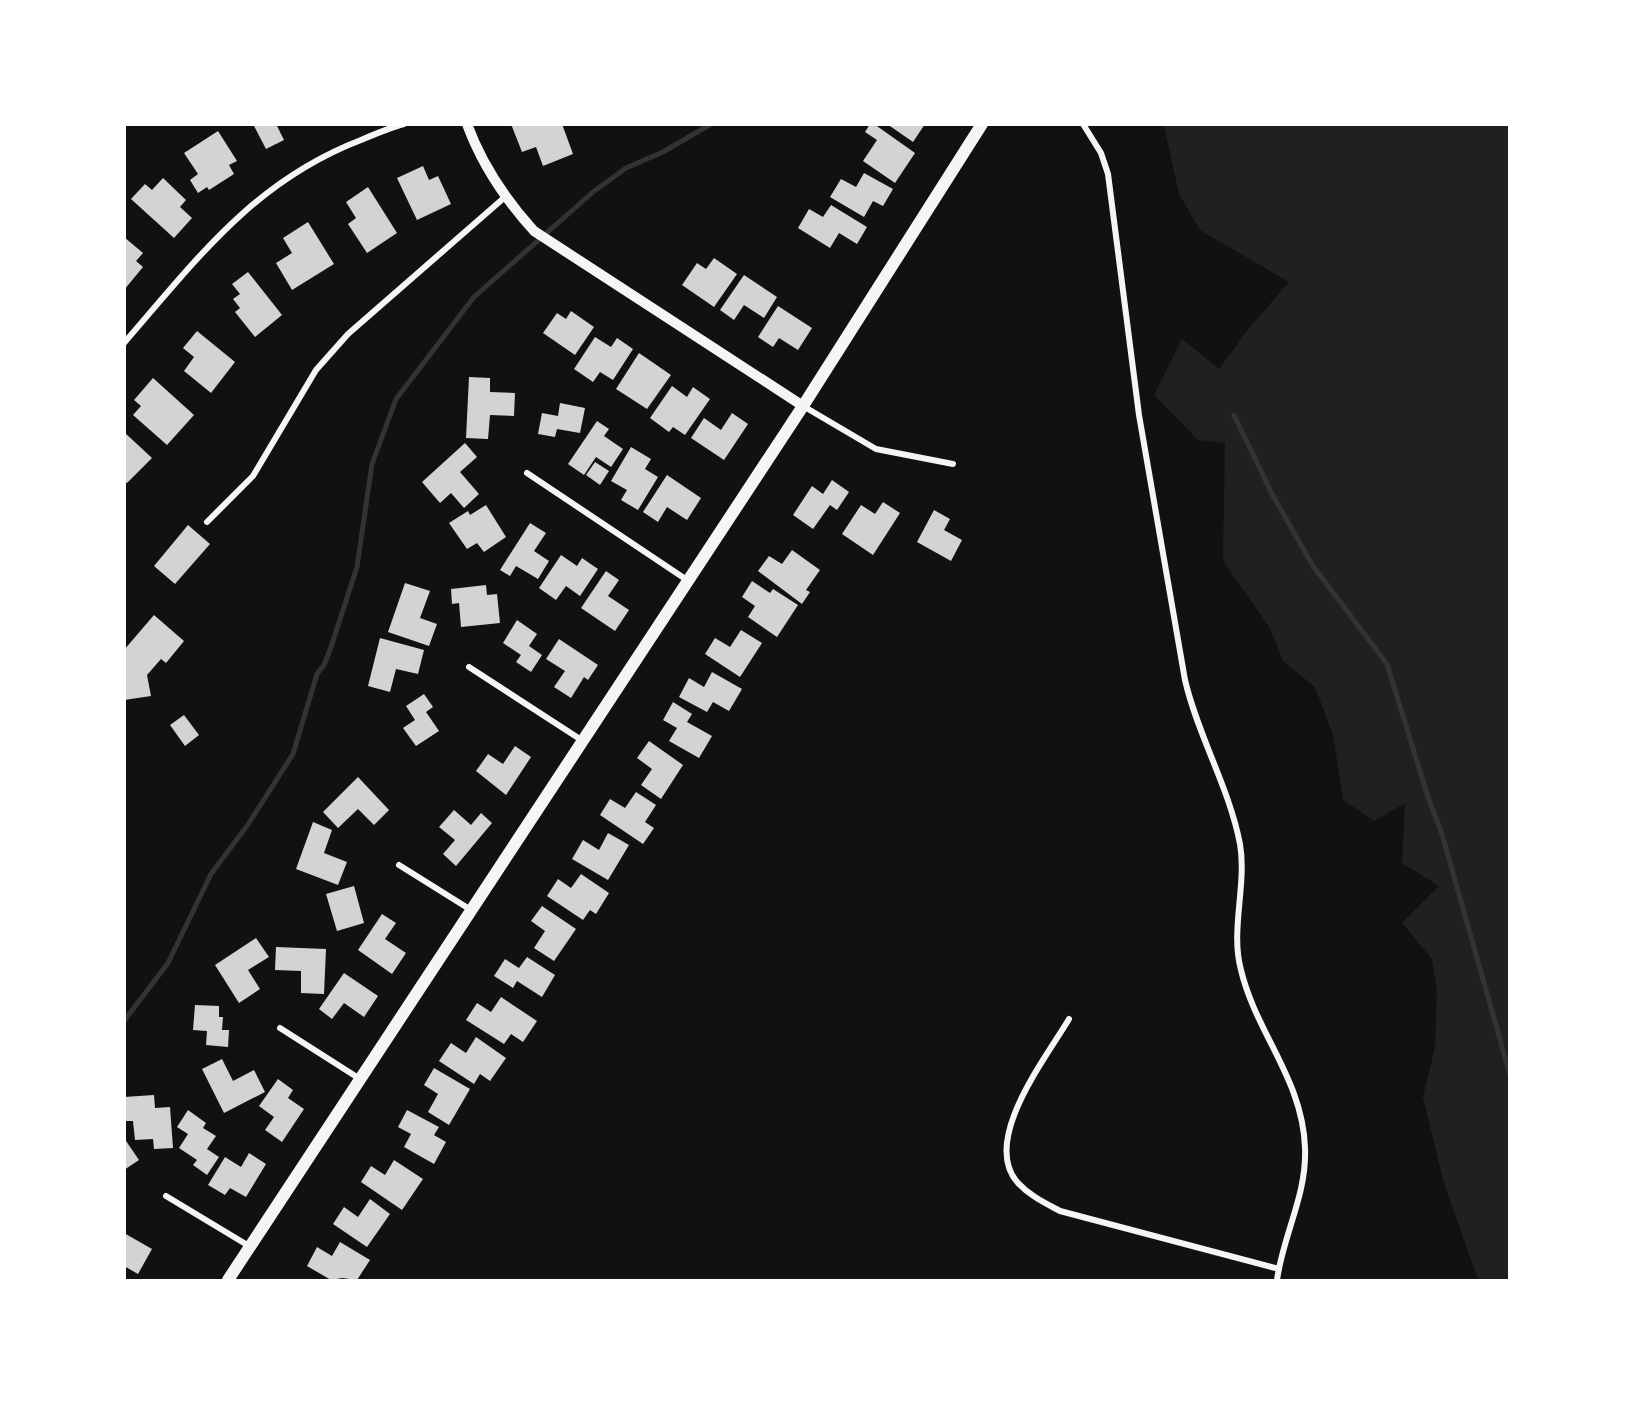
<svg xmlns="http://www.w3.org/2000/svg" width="1634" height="1405" viewBox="0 0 1634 1405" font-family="Figtree,sans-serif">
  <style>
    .green { fill: #202020 }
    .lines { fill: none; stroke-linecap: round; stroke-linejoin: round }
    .stream { stroke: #333; stroke-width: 5 }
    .building { fill: #d3d3d3 }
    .minor { stroke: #f5f5f5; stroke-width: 6 }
    .tertiary { stroke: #f5f5f5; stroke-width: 10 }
    .secondary { stroke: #f5f5f5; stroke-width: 12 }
  </style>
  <rect width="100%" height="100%" fill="#111"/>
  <polygon class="green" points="1164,125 1509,125 1509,1280 1478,1280 1443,1180 1423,1097 1435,1047 1437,991 1432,959 1402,923 1439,886 1402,863 1405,803 1374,821 1343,800 1333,735 1315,687 1283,661 1270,628 1223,561 1225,443 1198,440 1154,395 1182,339 1219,369 1250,327 1289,282 1200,230 1179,194"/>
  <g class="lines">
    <g class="stream">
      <polyline points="1234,415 1272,494 1313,566 1387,664 1428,797 1442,834 1510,1075"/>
      <polyline points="124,1021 168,963 211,874 247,826 293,754 317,674 324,665 331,647 357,567 372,464 396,399 474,297 593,192 626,168 663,152 711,124"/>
    </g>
  </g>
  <g class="building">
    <polygon points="253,124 276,124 284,140 266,149"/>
    <polygon points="511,124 562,124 573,154 543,166 536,147 522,152"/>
    <polygon points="870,124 874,124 915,153 895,183 863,161 877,140 865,132"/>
    <polygon points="887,124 925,124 913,142"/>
    <polygon points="218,131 237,161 229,165 234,174 209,190 207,187 198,193 190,180 198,174 184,153"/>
    <polygon points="423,166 429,180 438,176 451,204 417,220 397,178"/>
    <polygon points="864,173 893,189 883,206 873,201 864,217 830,197 841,179 856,187"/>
    <polygon points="163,178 186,200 180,207 192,218 174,238 131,199 145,184 152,190"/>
    <polygon points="368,187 397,233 367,253 348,224 356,218 346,202"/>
    <polygon points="831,205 867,227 857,244 839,233 830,248 798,228 809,209 823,217"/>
    <polygon points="308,222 334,264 292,290 276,263 292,253 283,238"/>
    <polygon points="124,237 143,253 136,261 143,267 124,290"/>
    <polygon points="714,258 737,274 714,307 682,285 697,263 706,269"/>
    <polygon points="248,272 282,315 255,337 235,312 240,308 233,299 240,294 232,284"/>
    <polygon points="744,275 777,297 764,318 744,305 734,320 720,310"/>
    <polygon points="778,306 812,328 798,350 779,338 773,347 758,337"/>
    <polygon points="571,311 594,327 575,355 543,333 557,313 566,319"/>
    <polygon points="197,331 235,362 211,393 184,371 194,357 183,348"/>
    <polygon points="595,337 611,347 617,338 633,349 613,380 600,372 593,382 574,369"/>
    <polygon points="639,353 671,375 647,409 616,389"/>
    <polygon points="469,377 490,378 490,392 515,393 514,416 490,415 488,439 466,438"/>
    <polygon points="153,378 194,415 167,445 133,415 141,406 134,400"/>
    <polygon points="672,386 687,397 693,387 710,399 685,435 673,427 669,432 650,418"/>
    <polygon points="560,403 585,408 580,433 557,429 555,437 538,434 542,413 558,416"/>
    <polygon points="732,413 748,424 724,460 691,438 704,418 721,430"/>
    <polygon points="597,421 609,429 604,436 623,449 611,467 596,457 584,475 568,464"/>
    <polygon points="124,432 152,458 127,483 124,481"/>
    <polygon points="465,443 477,457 460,472 479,494 464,508 451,493 440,503 422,482"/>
    <polygon points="631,447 651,459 645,469 658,477 638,510 621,500 627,490 611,481"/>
    <polygon points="595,462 609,471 600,485 586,475"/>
    <polygon points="667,475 701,498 687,520 667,507 658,522 643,512"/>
    <polygon points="832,480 849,492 837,510 830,505 813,529 793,515 812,486 823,494"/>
    <polygon points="883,502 900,513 873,555 842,534 861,505 875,514"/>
    <polygon points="486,505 506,537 484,552 477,543 467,549 449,523 468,511 470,515"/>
    <polygon points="934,510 950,519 944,530 962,540 951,561 917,542"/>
    <polygon points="530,523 546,533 534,551 549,561 538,579 516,566 510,576 500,570"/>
    <polygon points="188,525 210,544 175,584 154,566"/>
    <polygon points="792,550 820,570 806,590 810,592 802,604 758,571 769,556 782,564"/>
    <polygon points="561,555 577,566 582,558 598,569 580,596 566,586 556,600 539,588"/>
    <polygon points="606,571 619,580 608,596 629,610 615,631 581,608"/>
    <polygon points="752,581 770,593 773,589 798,605 777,637 748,617 755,606 742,597"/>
    <polygon points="405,583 430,591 420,618 437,624 429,646 388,632"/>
    <polygon points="486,585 487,595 497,594 500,623 461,627 459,603 452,604 451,589"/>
    <polygon points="154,615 184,641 166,663 161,659 147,675 151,696 124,700 124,650"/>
    <polygon points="517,620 537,634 529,646 542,655 531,672 516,662 521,655 503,643"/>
    <polygon points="741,630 762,643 740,677 705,654 715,638 730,647"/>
    <polygon points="380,638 424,650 418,674 396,669 390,692 368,686"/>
    <polygon points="559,639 598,665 588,680 584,677 571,698 554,687 565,671 546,659"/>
    <polygon points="712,672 742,689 729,711 713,702 707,712 679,697 689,678 704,687"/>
    <polygon points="424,694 433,707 426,712 439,731 416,746 403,728 415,720 406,706"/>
    <polygon points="673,702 692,714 687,722 712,736 699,758 669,741 677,728 663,720"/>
    <polygon points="184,715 199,735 185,746 170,725"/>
    <polygon points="649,741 683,765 661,799 641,785 652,769 637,758"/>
    <polygon points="515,746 531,757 506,795 476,771 488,754 503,764"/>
    <polygon points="358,777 389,810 374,825 358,809 338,828 323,812"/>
    <polygon points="636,792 656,805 645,822 654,828 643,844 600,815 610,799 625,808"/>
    <polygon points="454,810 471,825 481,813 492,823 456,866 443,854 455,840 439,827"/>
    <polygon points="313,822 332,830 324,853 347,862 338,885 296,869"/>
    <polygon points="608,833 629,845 608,880 572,859 583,840 599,850"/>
    <polygon points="581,874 609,893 596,914 590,910 583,920 547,896 558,879 571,888"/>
    <polygon points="354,886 364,923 337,931 326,894"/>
    <polygon points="542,906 576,929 554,961 534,948 545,931 531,921"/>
    <polygon points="382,914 396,923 385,939 406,953 392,974 358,950"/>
    <polygon points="256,938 269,957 248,970 260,989 239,1003 215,965"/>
    <polygon points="276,947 326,949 324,994 301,993 301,971 275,970"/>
    <polygon points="527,957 555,975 542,997 517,981 513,988 494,976 505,959 519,968"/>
    <polygon points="344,973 378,996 364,1017 344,1003 332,1019 319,1009"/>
    <polygon points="501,997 537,1021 523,1042 511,1034 504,1044 466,1020 477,1003 491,1012"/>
    <polygon points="195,1005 219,1006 219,1017 223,1017 222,1030 229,1030 228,1047 206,1045 207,1031 193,1030"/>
    <polygon points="476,1037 506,1058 490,1081 480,1074 474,1084 439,1061 451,1043 466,1053"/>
    <polygon points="222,1059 233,1081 254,1070 265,1092 224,1113 202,1069"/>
    <polygon points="434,1068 470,1089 449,1125 428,1112 438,1094 424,1085"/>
    <polygon points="278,1079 293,1090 288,1098 304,1109 282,1142 265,1130 274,1117 259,1106"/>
    <polygon points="154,1095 155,1108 170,1107 173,1148 154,1149 153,1139 135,1140 133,1121 126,1121 124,1097"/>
    <polygon points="188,1110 206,1123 203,1128 216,1136 207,1149 219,1157 207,1175 193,1165 197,1160 179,1148 188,1134 177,1127"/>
    <polygon points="407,1110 439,1127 434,1135 446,1142 434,1164 404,1147 411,1134 398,1127"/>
    <polygon points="124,1138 139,1160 124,1170"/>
    <polygon points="249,1153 266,1164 246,1197 230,1188 225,1195 208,1185 225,1157 241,1167"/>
    <polygon points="394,1160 423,1179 402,1210 361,1182 371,1166 385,1175"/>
    <polygon points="370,1199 390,1214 367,1247 333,1224 344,1207 358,1217"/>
    <polygon points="124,1233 152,1249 138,1274 124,1266"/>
    <polygon points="340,1242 370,1260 357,1280 342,1278 331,1280 307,1266 317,1247 332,1256"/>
  </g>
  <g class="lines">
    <g class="minor">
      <path d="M1083 124 1101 153 1108 174 1139 415 1185 680C1198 736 1229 787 1240 844 1247 885 1230 930 1241 970 1256 1033 1303 1080 1305 1148 1307 1195 1283 1235 1277 1280"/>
      <path d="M124 343C197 259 254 181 361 140 375 134 389 128 404 124"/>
      <polyline points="803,406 876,449 953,464"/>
      <polyline points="527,473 687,580"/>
      <polyline points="207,522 253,476 316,370 348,334 505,197"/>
      <polyline points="469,667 583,741"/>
      <polyline points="399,865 471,910"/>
      <path d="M1069 1019C1046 1058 980 1141 1018 1183 1030 1196 1045 1203 1060 1211L1279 1269"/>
      <polyline points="280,1028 360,1079"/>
      <polyline points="166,1196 249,1246"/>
    </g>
    <path class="tertiary" d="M467 124C482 165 505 199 534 231L803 406"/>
    <polyline class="secondary" points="228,1280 803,406 982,124"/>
  </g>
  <rect width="1634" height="1405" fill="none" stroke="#ffffff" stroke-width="252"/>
</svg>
